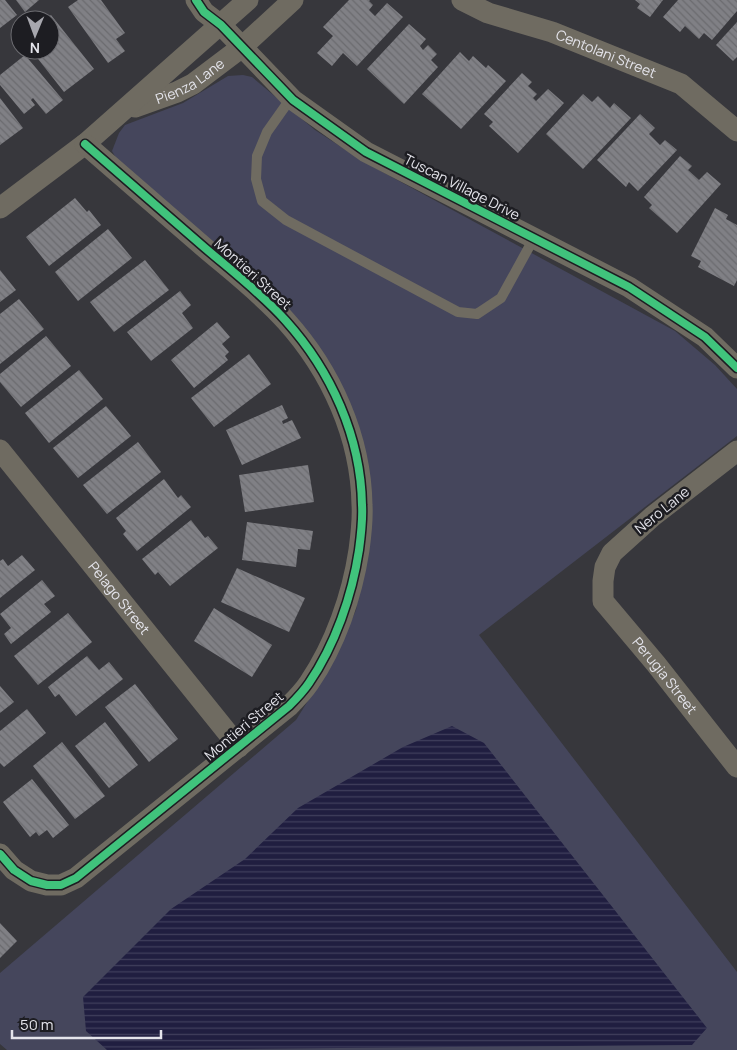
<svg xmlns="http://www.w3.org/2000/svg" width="737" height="1050" viewBox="0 0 737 1050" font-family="Manrope,sans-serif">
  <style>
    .green { fill: #45465c }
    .water { fill: url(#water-rules) }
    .building { fill: url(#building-back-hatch) }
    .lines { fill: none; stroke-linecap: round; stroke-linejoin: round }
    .lane { stroke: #6f6b61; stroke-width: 10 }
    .street { stroke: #6f6b61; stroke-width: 21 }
    .cycleway-casing { stroke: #1d1d22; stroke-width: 11 }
    .cycleway { stroke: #40c37c; stroke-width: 8 }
    .labels { text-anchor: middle; stroke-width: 5; stroke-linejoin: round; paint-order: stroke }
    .street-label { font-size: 14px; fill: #e4e4eb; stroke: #1d1d22 }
  </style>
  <defs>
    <pattern id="water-rules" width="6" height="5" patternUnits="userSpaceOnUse" patternTransform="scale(1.25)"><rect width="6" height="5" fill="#201e40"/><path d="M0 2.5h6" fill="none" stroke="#403f5c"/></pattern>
    <pattern id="building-back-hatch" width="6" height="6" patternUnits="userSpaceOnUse" patternTransform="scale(1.25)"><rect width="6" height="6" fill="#808085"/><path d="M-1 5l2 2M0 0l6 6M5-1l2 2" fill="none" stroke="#6b6b6f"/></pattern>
  </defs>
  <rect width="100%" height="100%" fill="#37373c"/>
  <polygon class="green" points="243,75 252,77 315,130 366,163 675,331 715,365 737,389 737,436 479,635 737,972 737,1050 7,1050 0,1044 0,973 296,720 336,656 356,610 369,536 340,385 116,158 112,151 119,133 125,125 183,103 228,76"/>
  <polygon class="water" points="452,726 484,743 707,1028 692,1045 107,1050 86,1031 83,997 171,909 245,859 298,808 403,747"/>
  <g class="building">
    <polygon points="0,0 5,0 17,15 0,28"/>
    <polygon points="16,0 39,0 25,12"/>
    <polygon points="78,0 101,0 125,33 116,39 125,51 108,63 68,7"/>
    <polygon points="349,0 370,0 369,1 373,5 369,10 375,16 387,3 403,17 357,66 343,53 332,66 317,53 333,36 323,27"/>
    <polygon points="635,0 663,0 650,17 637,8 640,4"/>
    <polygon points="678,0 737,0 737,11 712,40 704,33 699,39 685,26 680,32 663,17"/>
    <polygon points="51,15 94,69 64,92 31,50 50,50 50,20 44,20"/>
    <polygon points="737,22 737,57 733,61 716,45"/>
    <polygon points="409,24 426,39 420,46 423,50 428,45 437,54 431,60 438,67 404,104 367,69"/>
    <polygon points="460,52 469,61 473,56 486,68 488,65 506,81 461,129 422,94"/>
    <polygon points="25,55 63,100 46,114 33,98 31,100 35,105 24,114 0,85 0,75"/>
    <polygon points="522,73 532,82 528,86 537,94 533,98 536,101 548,89 564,103 518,153 489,126 493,122 484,114"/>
    <polygon points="583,94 592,102 598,96 610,108 614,103 631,118 583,169 546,134"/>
    <polygon points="0,98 23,128 0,145"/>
    <polygon points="640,114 655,128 649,134 660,145 665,140 677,150 638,191 629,182 626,187 597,160"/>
    <polygon points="680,156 692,166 688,170 699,180 707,172 721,184 677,233 649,208 652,205 644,197"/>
    <polygon points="75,198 87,212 89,210 101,225 49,266 26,237"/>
    <polygon points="715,208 728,215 726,219 737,225 737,280 734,286 698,267 701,261 691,256"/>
    <polygon points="108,229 132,258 78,301 55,272"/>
    <polygon points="145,260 169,290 114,332 90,302"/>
    <polygon points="0,270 16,290 0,302"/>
    <polygon points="180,291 191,305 182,313 193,328 151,361 127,332"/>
    <polygon points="19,299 44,329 0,364 0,314"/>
    <polygon points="217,322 230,337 222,344 229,352 225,356 228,360 194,388 171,360"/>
    <polygon points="46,336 71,366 21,407 0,382 0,374"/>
    <polygon points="249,354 271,384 214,427 191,398"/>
    <polygon points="79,370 103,399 49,443 25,413"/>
    <polygon points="282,405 288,418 282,421 283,424 292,420 301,438 242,465 226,430"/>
    <polygon points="106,406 131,436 78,478 53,448"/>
    <polygon points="138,442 161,472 107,514 83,485"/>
    <polygon points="308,465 314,502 245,512 239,475"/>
    <polygon points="164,479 178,498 181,495 191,507 137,551 123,534 126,531 116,518"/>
    <polygon points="191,520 205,538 208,536 218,548 170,586 158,572 155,575 142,559"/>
    <polygon points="247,522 313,531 310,550 298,549 296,567 242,560"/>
    <polygon points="22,555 35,570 0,598 0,561 3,559 8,566"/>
    <polygon points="237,568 305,598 289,632 221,602"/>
    <polygon points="42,580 55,596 44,604 51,612 11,644 4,634 11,628 0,614"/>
    <polygon points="214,608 272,645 252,677 194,641"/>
    <polygon points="68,613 92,642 38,685 14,656"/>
    <polygon points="87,656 99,670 109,662 123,679 76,716 59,694 55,697 48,687"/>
    <polygon points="135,684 178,739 149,762 105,707"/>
    <polygon points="0,686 14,702 0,713"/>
    <polygon points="27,709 46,733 4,767 0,763 0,731"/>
    <polygon points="105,722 138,765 109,788 75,746"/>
    <polygon points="62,742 105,796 75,819 33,766"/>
    <polygon points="32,779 69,825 53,838 47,830 39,836 36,832 30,837 3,802"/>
    <polygon points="0,923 17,941 0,958"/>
  </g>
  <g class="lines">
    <polyline class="lane" points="291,98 267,132 257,156 256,179 262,201 286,220 458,312 477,314 501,298 534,238"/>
    <g class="street">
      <polyline points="196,0 204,12 221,25 293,100 366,152 629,287 705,337 737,368"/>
      <path id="s1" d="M462 0 488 13 552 32 681 84 737 131"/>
      <path id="s2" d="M135 107 177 92 193 84 242 47 293 0"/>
      <polyline points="0,208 85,144 248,0"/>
      <path id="s3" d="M0 450 239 747"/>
      <path id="s4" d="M737 451 653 516 612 553 605 567 603 581V601L656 664 737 767"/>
      <path d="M0 854 14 870 31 881 47 885H61L76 878 289 706C296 699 303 692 309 683 335 645 352 596 359 550 361 535 363 520 362 505 361 437 331 371 286 321 262 294 232 271 205 248 165 213 125 179 85 144"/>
    </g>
    <defs>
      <g id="cycleway">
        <polyline points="196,0 204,12 221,25 293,100 366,152 629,287 705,337 737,368"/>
        <path d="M0 854 14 870 31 881 47 885H61L76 878 289 706C296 699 303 692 309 683 335 645 352 596 359 550 361 535 363 520 362 505 361 437 331 371 286 321 262 294 232 271 205 248 165 213 125 179 85 144"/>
      </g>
    </defs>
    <use href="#cycleway" class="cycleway-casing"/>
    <use href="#cycleway" class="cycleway"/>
  </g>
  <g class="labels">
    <g class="street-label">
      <text dy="5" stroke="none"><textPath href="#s1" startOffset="154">Centolani Street</textPath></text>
      <text dy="5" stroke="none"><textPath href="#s2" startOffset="61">Pienza Lane</textPath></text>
      <text transform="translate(462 187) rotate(27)" y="5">Tuscan Village Drive</text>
      <text transform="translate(253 274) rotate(42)" y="5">Montieri Street</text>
      <text transform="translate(662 510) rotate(-39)" y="5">Nero Lane</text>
      <text dy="5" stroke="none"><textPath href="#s3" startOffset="190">Pelago Street</textPath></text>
      <text dy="5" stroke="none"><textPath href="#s4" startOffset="308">Perugia Street</textPath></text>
      <text transform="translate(244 726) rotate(-40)" y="5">Montieri Street</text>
    </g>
  </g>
  <g transform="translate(35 35) rotate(181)"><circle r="24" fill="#1d1d22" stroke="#6d6d72"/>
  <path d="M0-4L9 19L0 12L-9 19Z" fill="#a7a7ae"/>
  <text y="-8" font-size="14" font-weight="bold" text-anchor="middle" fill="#e4e4eb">N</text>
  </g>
  <path d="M12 1030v8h149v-8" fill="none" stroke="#e4e4eb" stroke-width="2.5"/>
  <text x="20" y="1030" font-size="15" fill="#e4e4eb" stroke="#1d1d22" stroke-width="4" paint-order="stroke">50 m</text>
</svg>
